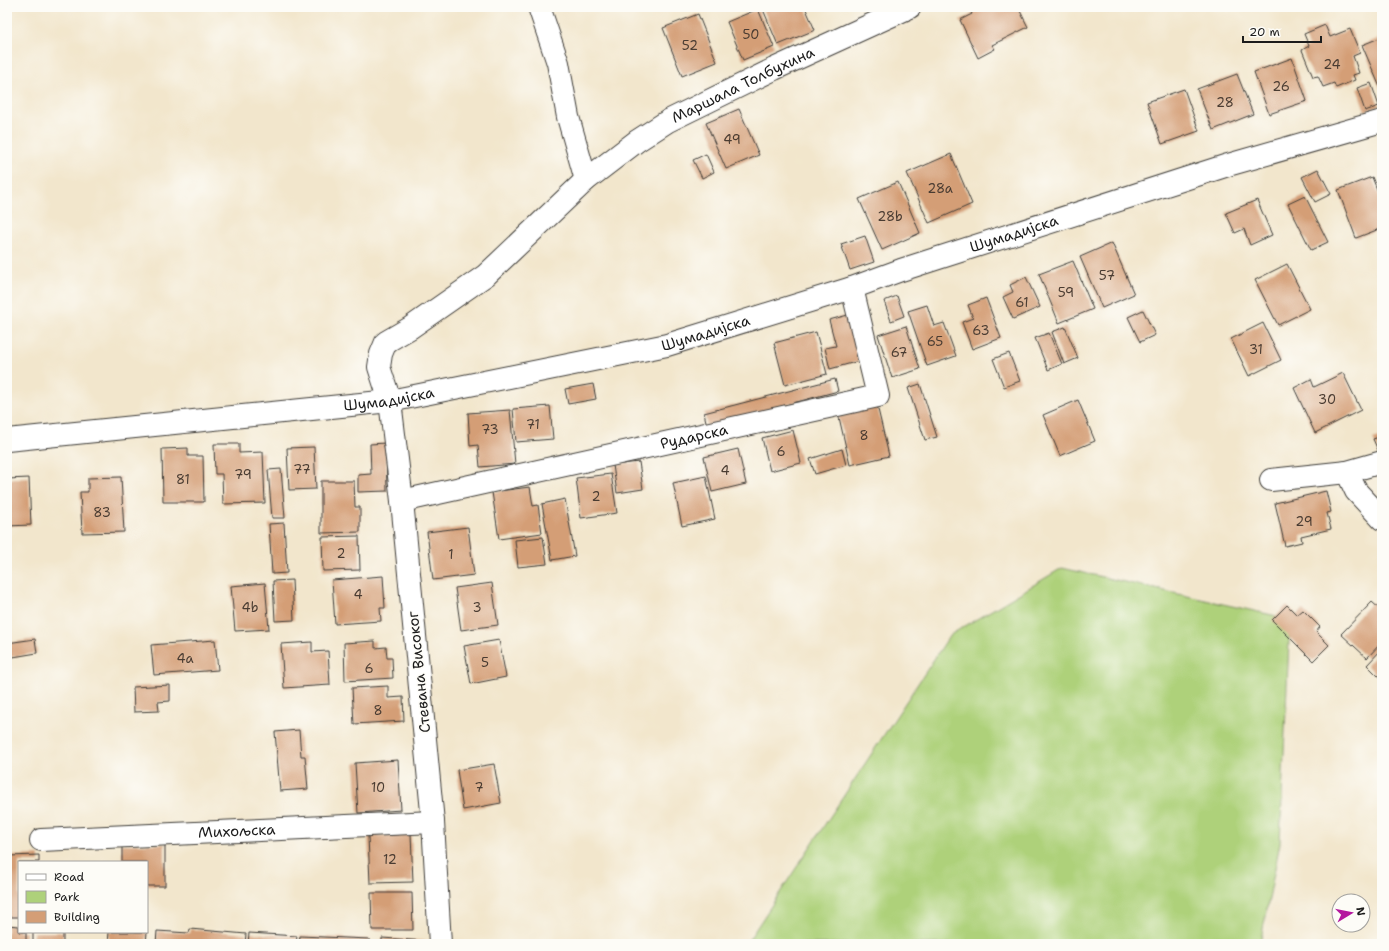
<svg xmlns="http://www.w3.org/2000/svg" width="1389" height="951" viewBox="0 0 1389 951" font-family="'Shantell Sans',sans-serif">
  <style>
    .green { fill: #aed17a; stroke: #65764b }
    .building { fill: #d49e76 }
    .lines { fill: none; stroke-linecap: round; stroke-linejoin: round }
    .minor-casing { stroke: #3c3a36; stroke-width: 24 }
    .minor { stroke: #fff; stroke-width: 22 }
    .labels { text-anchor: middle; stroke-width: 3; stroke-linejoin: round; paint-order: stroke }
    .number-label { font-size: 13px; fill: #4a3c32 }
    .street-label { font-size: 15px; fill: #1c1c1c; stroke: #fdfcf7 }
  </style>
  <rect width="100%" height="100%" fill="#fdfcf7"/>
  <filter id="ink" filterUnits="userSpaceOnUse"><feTurbulence type="fractalNoise" baseFrequency=".025" numOctaves="2"/><feDisplacementMap in="SourceGraphic" scale="8" xChannelSelector="R" yChannelSelector="G"/><feConvolveMatrix kernelMatrix="1 2 1 2 8 2 1 2 1" color-interpolation-filters="sRGB"/></filter>
  <filter id="wash" filterUnits="userSpaceOnUse"><feTurbulence type="fractalNoise" baseFrequency=".012" numOctaves="4" result="noise"/><feDisplacementMap in="SourceGraphic" scale="16" xChannelSelector="R" yChannelSelector="G"/><feGaussianBlur stdDeviation="0.9" result="paint"/><feColorMatrix in="noise" values="0 0 0 0 0 0 0 0 0 0 0 0 0 0 0 0 0 1.4 0 .05"/><feComposite in="paint" operator="in"/></filter>
  <g filter="url(#wash)">
    <rect width="100%" height="100%" fill="#f2e6cc"/>
    <polygon class="green" points="1062,568 1290,619 1280,843 1260,944 746,944 950,635"/>
    <g id="blocks">
      <g class="building">
        <polygon points="762,7 805,7 815,30 778,45"/>
        <polygon points="970,7 1018,7 1028,27 992,45 995,49 978,58 960,20 972,14 969,8"/>
        <polygon points="758,9 774,47 743,60 727,22"/>
        <polygon points="698,14 717,62 682,76 663,28"/>
        <polygon points="1325,25 1330,37 1350,29 1360,53 1353,56 1359,73 1353,75 1355,80 1336,88 1334,83 1323,87 1318,76 1313,77 1302,50 1309,46 1304,34"/>
        <polygon points="1382,37 1382,92 1362,45"/>
        <polygon points="1292,58 1307,101 1269,114 1254,72"/>
        <polygon points="1237,74 1253,114 1213,130 1197,89"/>
        <polygon points="1371,83 1379,106 1365,111 1357,88"/>
        <polygon points="1184,89 1199,131 1162,144 1147,102"/>
        <polygon points="739,109 759,155 726,169 706,123"/>
        <polygon points="706,154 714,172 702,178 693,160"/>
        <polygon points="951,154 972,204 929,223 907,173"/>
        <polygon points="1318,169 1331,194 1315,202 1302,177"/>
        <polygon points="1372,177 1382,202 1382,228 1356,238 1338,190"/>
        <polygon points="898,182 920,233 882,250 859,199"/>
        <polygon points="1305,196 1328,242 1311,250 1288,204"/>
        <polygon points="1257,200 1272,235 1250,245 1244,229 1235,233 1226,213"/>
        <polygon points="865,236 874,262 850,270 841,244"/>
        <polygon points="1112,243 1134,294 1102,308 1080,257"/>
        <polygon points="1073,261 1093,309 1059,323 1039,274"/>
        <polygon points="1287,264 1310,309 1278,325 1255,280"/>
        <polygon points="1026,277 1040,307 1013,319 1003,297 1013,292 1010,285"/>
        <polygon points="897,296 904,316 891,321 884,301"/>
        <polygon points="986,298 1001,338 972,349 962,322 973,318 968,305"/>
        <polygon points="927,305 934,326 944,323 956,356 927,366 908,311"/>
        <polygon points="1143,310 1155,335 1140,342 1128,317"/>
        <polygon points="848,315 859,361 830,369 825,348 836,346 829,320"/>
        <polygon points="1263,323 1281,360 1249,376 1231,339"/>
        <polygon points="906,326 920,369 892,378 878,335"/>
        <polygon points="1065,327 1078,358 1064,364 1052,332"/>
        <polygon points="816,332 827,374 785,385 774,343"/>
        <polygon points="1049,333 1062,364 1048,370 1035,338"/>
        <polygon points="1009,353 1020,381 1004,387 993,359"/>
        <polygon points="1343,373 1361,410 1315,433 1294,388 1311,379 1314,387"/>
        <polygon points="835,379 838,391 707,426 704,413"/>
        <polygon points="593,384 596,399 568,404 565,389"/>
        <polygon points="920,384 937,437 925,440 908,388"/>
        <polygon points="1078,400 1095,441 1060,456 1043,415"/>
        <polygon points="877,405 889,456 850,465 838,413"/>
        <polygon points="550,406 553,439 516,442 513,409"/>
        <polygon points="510,410 515,464 480,467 478,445 470,446 468,413"/>
        <polygon points="793,430 801,463 770,471 762,438"/>
        <polygon points="1382,436 1382,455 1380,455 1373,439"/>
        <polygon points="386,443 387,491 358,492 358,475 371,474 370,444"/>
        <polygon points="214,444 239,444 239,453 263,452 265,503 223,504 222,474 215,474"/>
        <polygon points="314,447 316,489 289,490 287,448"/>
        <polygon points="188,448 188,456 203,456 204,502 163,502 162,449"/>
        <polygon points="738,449 746,484 712,492 704,457"/>
        <polygon points="842,449 846,465 815,474 810,459"/>
        <polygon points="639,462 643,489 617,493 613,465"/>
        <polygon points="281,469 285,518 272,518 268,470"/>
        <polygon points="611,474 617,513 581,518 576,478"/>
        <polygon points="706,476 715,519 682,526 673,483"/>
        <polygon points="121,477 124,532 82,533 80,492 88,492 88,478"/>
        <polygon points="29,478 31,525 7,526 7,479"/>
        <polygon points="321,481 354,481 355,507 360,507 360,532 321,533"/>
        <polygon points="530,487 533,506 538,505 542,533 499,539 492,492"/>
        <polygon points="1326,491 1331,512 1327,513 1331,529 1301,536 1302,542 1285,546 1275,503"/>
        <polygon points="565,499 575,556 552,560 542,504"/>
        <polygon points="284,523 287,573 272,574 269,524"/>
        <polygon points="468,527 474,575 433,580 427,532"/>
        <polygon points="359,536 360,570 323,571 322,537"/>
        <polygon points="543,537 547,564 518,567 515,540"/>
        <polygon points="383,576 385,608 380,608 381,621 335,624 332,580"/>
        <polygon points="292,580 294,620 275,621 273,581"/>
        <polygon points="265,583 269,629 235,631 231,586"/>
        <polygon points="492,583 498,625 461,630 455,588"/>
        <polygon points="1372,602 1382,611 1382,642 1367,658 1341,634"/>
        <polygon points="1287,605 1297,615 1303,610 1320,627 1316,632 1329,645 1313,661 1272,620"/>
        <polygon points="35,639 37,653 7,658 7,643"/>
        <polygon points="215,640 218,670 154,675 151,645"/>
        <polygon points="499,640 506,677 471,684 464,646"/>
        <polygon points="375,641 375,648 386,647 387,658 392,658 393,678 345,681 344,643"/>
        <polygon points="312,642 312,652 328,651 330,685 284,688 281,644"/>
        <polygon points="1382,649 1382,680 1367,665"/>
        <polygon points="170,685 170,701 158,702 159,711 134,712 133,687"/>
        <polygon points="388,686 388,698 403,697 404,721 354,724 352,688"/>
        <polygon points="299,730 301,756 305,756 308,789 280,791 275,732"/>
        <polygon points="398,760 401,810 358,813 355,763"/>
        <polygon points="494,764 501,803 463,810 457,770"/>
        <polygon points="411,834 413,882 370,883 368,836"/>
        <polygon points="122,844 165,844 165,886 147,886 147,862 122,862"/>
        <polygon points="39,855 39,862 19,862 19,917 7,917 7,856"/>
        <polygon points="371,893 412,893 413,930 372,930"/>
        <polygon points="7,925 19,926 19,932 26,932 26,944 7,944"/>
        <polygon points="190,929 246,934 245,944 156,944 157,931 189,933"/>
        <rect x="33" y="932" width="30" height="12"/>
        <polygon points="109,932 147,932 146,944 108,944"/>
        <polygon points="249,933 297,936 296,944 248,944"/>
        <polygon points="300,936 369,939 369,944 299,944"/>
        <polygon points="382,938 425,941 425,944 382,944"/>
      </g>
    </g>
  </g>
  <g filter="url(#ink)">
    <use href="#blocks" fill-opacity="0" stroke="#3c3a36" stroke-width="1"/>
    <g class="lines">
      <defs>
        <g id="minor">
          <polyline points="539,7 558,63 568,117 586,180"/>
          <path id="s1" d="M7 440 390 401 667 345 852 288 901 270 1228 165 1382 121"/>
          <polyline points="1347,472 1356,491 1382,519"/>
          <polyline points="1271,480 1347,472 1382,462"/>
          <path id="s2" d="M402 501 878 396 852 288"/>
          <path id="s3" d="M41 840 433 822"/>
          <path id="s4" d="M440 944 433 822 402 501 390 401 379 367 381 354 386 342 410 328 486 275 586 180 637 141 668 121 774 69 910 7"/>
        </g>
      </defs>
      <use href="#minor" class="minor-casing"/>
      <use href="#minor" class="minor"/>
    </g>
  </g>
  <g class="labels">
    <g class="number-label">
      <text x="751" y="39">50</text>
      <text x="690" y="50">52</text>
      <text x="1332" y="69">24</text>
      <text x="1281" y="91">26</text>
      <text x="1225" y="107">28</text>
      <text x="732" y="144">49</text>
      <text x="940" y="193">28a</text>
      <text x="890" y="221">28b</text>
      <text x="1107" y="280">57</text>
      <text x="1066" y="297">59</text>
      <text x="1022" y="307">61</text>
      <text x="981" y="335">63</text>
      <text x="935" y="346">65</text>
      <text x="1256" y="354">31</text>
      <text x="899" y="357">67</text>
      <text x="1327" y="404">30</text>
      <text x="533" y="429">71</text>
      <text x="490" y="434">73</text>
      <text x="864" y="440">8</text>
      <text x="781" y="456">6</text>
      <text x="302" y="474">77</text>
      <text x="725" y="475">4</text>
      <text x="243" y="479">79</text>
      <text x="183" y="484">81</text>
      <text x="596" y="501">2</text>
      <text x="102" y="517">83</text>
      <text x="1304" y="526">29</text>
      <text x="341" y="558">2</text>
      <text x="451" y="559">1</text>
      <text x="358" y="599">4</text>
      <text x="250" y="612">4b</text>
      <text x="477" y="612">3</text>
      <text x="185" y="663">4a</text>
      <text x="485" y="667">5</text>
      <text x="369" y="673">6</text>
      <text x="378" y="715">8</text>
      <text x="378" y="792">10</text>
      <text x="479" y="792">7</text>
      <text x="390" y="864">12</text>
    </g>
    <g class="street-label">
      <text dy="5" stroke="none"><textPath href="#s4" startOffset="1050">Маршала Толбухина</textPath></text>
      <text dy="5" stroke="none"><textPath href="#s1" startOffset="1032">Шумадијска</textPath></text>
      <text dy="5" stroke="none"><textPath href="#s1" startOffset="708">Шумадијска</textPath></text>
      <text dy="5" stroke="none"><textPath href="#s1" startOffset="384">Шумадијска</textPath></text>
      <text dy="5" stroke="none"><textPath href="#s2" startOffset="299">Рударска</textPath></text>
      <text transform="translate(419 672) rotate(-96)" y="5">Стевана Високог</text>
      <text dy="5" stroke="none"><textPath href="#s3" startOffset="196">Михољска</textPath></text>
    </g>
  </g>
  <rect width="1389" height="951" fill="none" stroke="#fdfcf7" stroke-width="24"/>
  <rect x="18" y="861" width="130" height="72" fill="#fdfcf7" stroke="#a3a29f"/>
  <rect x="26" y="874" width="20" height="6" fill="#ffffff" stroke="#a3a29f"/>
  <text x="54" y="881" font-size="12" fill="#1c1c1c">Road</text>
  <rect x="26" y="891" width="20" height="12" fill="#aed17a" stroke="#a3a29f"/>
  <text x="54" y="901" font-size="12" fill="#1c1c1c">Park</text>
  <rect x="26" y="911" width="20" height="12" fill="#d49e76" stroke="#a3a29f"/>
  <text x="54" y="921" font-size="12" fill="#1c1c1c">Building</text>
  <g transform="translate(1351 913) rotate(80)"><circle r="19" fill="#fdfcf7" stroke="#a3a29f"/>
  <path d="M0-3L7 15L0 10L-7 15Z" fill="#b5179e"/>
  <text y="-6" font-size="11" font-weight="bold" text-anchor="middle" fill="#1c1c1c">N</text>
  </g>
  <path d="M1243 36v6h78v-6" fill="none" stroke="#1c1c1c" stroke-width="2"/>
  <text x="1249" y="36" font-size="12" fill="#1c1c1c" stroke="#fdfcf7" stroke-width="3" paint-order="stroke">20 m</text>
</svg>
